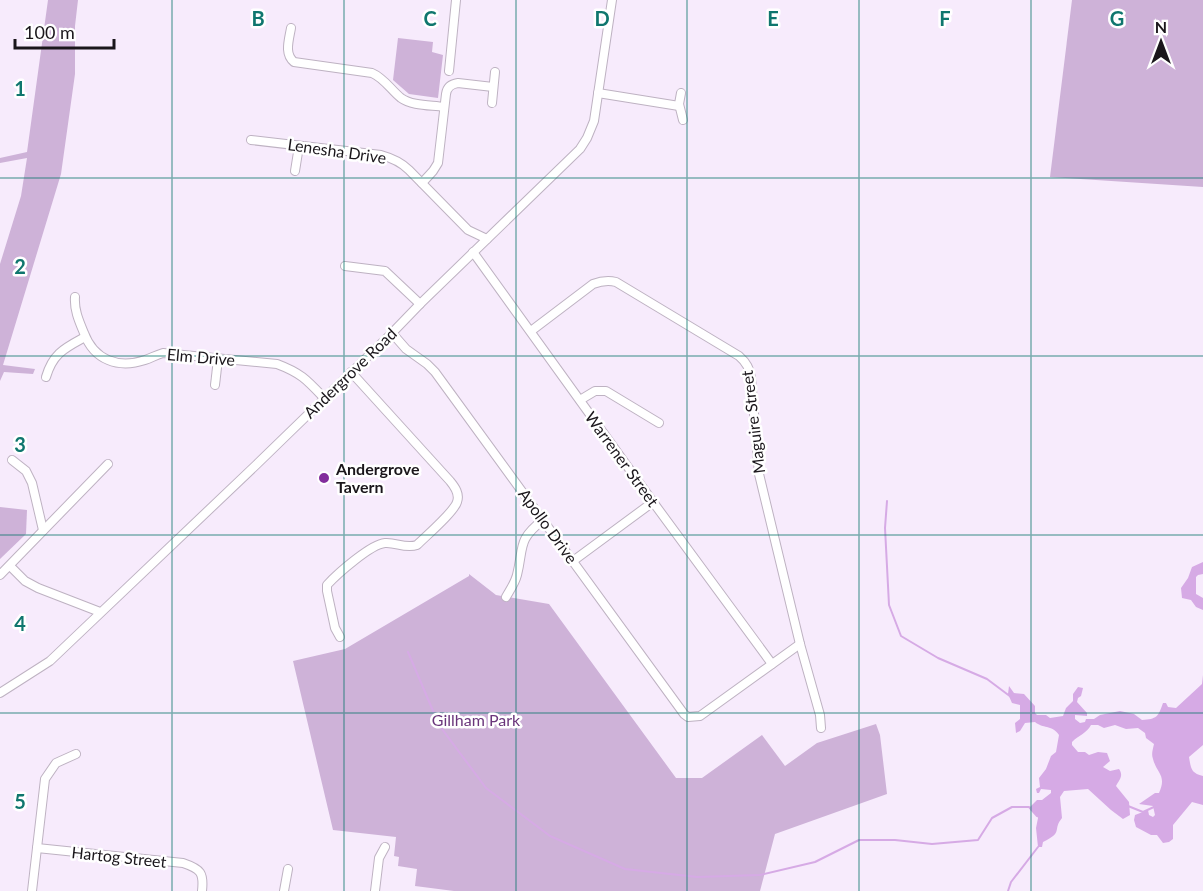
<svg xmlns="http://www.w3.org/2000/svg" width="1203" height="891" viewBox="0 0 1203 891" font-family="Lato,sans-serif">
  <style>
    .green { fill: #ceb2d8 }
    .water { fill: #d6aae5 }
    .lines { fill: none; stroke-linecap: round; stroke-linejoin: round }
    .stream { stroke: #d6aae5; stroke-width: 2 }
    .minor-casing { stroke: #beb2c2; stroke-width: 10 }
    .minor { stroke: #fff; stroke-width: 8 }
    .grid { fill: none; stroke: #0f766e; stroke-width: 1.5; stroke-opacity: 0.55 }
    .poi-dot { fill: #822d9c; stroke: #fff; stroke-width: 2 }
    .labels { text-anchor: middle; stroke-width: 5; stroke-linejoin: round; paint-order: stroke }
    .street-label { font-size: 16px; fill: #1a161b; stroke: #fff }
    .poi-label { font-size: 16px; font-weight: bold; fill: #1a161b; stroke: #fff; text-anchor: start }
    .park-label { font-size: 16px; fill: #6a357b; stroke: #fff }
    .grid-label { font-size: 20px; text-anchor: middle; font-weight: bold; fill: #0f766e; stroke: #fff; stroke-width: 5; stroke-linejoin: round; paint-order: stroke }
  </style>
  <rect width="100%" height="100%" fill="#f7ebfc"/>
  <g class="green">
    <polygon points="48,0 78,0 75,26 75,74 61,174 3,365 35,369 33,374 4,372 0,381 0,264 21,196 27,158 0,163 0,158 27,152"/>
    <polygon points="1072,0 1203,0 1203,187 1050,177"/>
    <polygon points="398,38 433,42 432,52 443,55 438,98 409,94 393,80"/>
    <polygon points="0,507 27,510 26,534 0,559"/>
    <polygon points="469,574 496,595 549,604 676,778 702,778 762,735 785,766 817,743 876,724 880,735 887,794 775,834 760,891 454,891 415,886 417,869 398,866 399,857 394,856 396,837 333,830 293,661 345,649 469,576"/>
  </g>
  <g class="water">
    <polygon points="1203,562 1203,574 1198,575 1196,577 1196,594 1203,598 1203,610 1196,607 1191,600 1182,598 1181,588 1188,578 1192,567"/>
    <path d="M1203 675V745L1189 757C1191 769 1191 773 1203 776V805L1192 802 1173 825V839L1169 842 1163 843 1157 835H1151L1136 827 1134 820 1135 815 1148 810 1149 815 1153 817 1155 815 1153 806 1139 804 1155 793H1159C1167 775 1157 774 1153 759 1151 754 1153 749 1154 744L1146 738 1145 733 1138 728 1126 729 1115 725 1104 728 1098 725H1091C1087 733 1079 735 1072 742V745L1078 752H1085L1089 755 1098 752 1107 753 1110 761 1103 767 1110 771 1119 769C1124 776 1119 780 1116 786L1129 802 1130 815 1123 819 1111 810 1088 789 1064 791 1060 797 1062 818C1052 830 1064 832 1043 842L1042 847H1038L1036 828 1038 818 1035 813 1030 810V807L1037 800H1042L1051 793V790L1041 789 1039 793H1037L1036 789 1040 787 1039 778 1046 769 1051 756 1056 752 1059 735C1051 724 1043 729 1035 722L1025 723 1020 731 1016 733 1015 723 1020 719V705L1012 703 1008 694 1009 686 1014 693 1024 694 1035 706V713L1037 715H1046L1050 718 1063 716 1066 708 1073 701V694L1078 687 1083 688 1081 696 1078 698 1077 702 1087 713V716L1075 715V719L1080 723 1085 722 1086 719H1094L1100 715 1120 711 1134 714 1142 720C1157 719 1158 717 1163 703H1166L1168 707 1176 708 1202 684Z"/>
  </g>
  <g class="lines">
    <g class="stream">
      <polyline points="887,501 885,528 889,605 901,636 938,658 987,679 1011,697"/>
      <polyline points="408,652 439,725 486,788 550,836 625,869 697,877 760,875 815,862 859,840 895,840 932,844 978,840 992,818 1012,807 1029,807 1037,816"/>
      <polyline points="1128,806 1143,812 1156,806"/>
      <polyline points="1008,891 1011,882 1038,847"/>
    </g>
    <defs>
      <g id="minor">
        <path d="M291 28C289 40 284 54 294 62L372 73C384 78 391 90 401 98 412 106 431 105 444 107"/>
        <polyline points="449,71 456,0"/>
        <polyline points="598,93 679,106"/>
        <polyline points="681,93 679,104 683,120"/>
        <polyline points="492,103 495,72"/>
        <path d="M251 140 381 155C392 158 401 162 409 170L468 230 487 239"/>
        <polyline points="295,171 299,146"/>
        <path d="M422 183 433 171 438 163 446 94C447 87 451 84 458 83L493 87"/>
        <polyline points="473,252 653,502 772,664"/>
        <polyline points="345,266 385,271 420,304"/>
        <path d="M75 297C74 310 79 321 84 333 94 360 118 369 145 360 151 358 156 355 163 353L277 364C301 373 307 380 324 398"/>
        <path d="M531 331 593 284C601 281 608 280 616 282L739 356C747 363 749 368 751 378L759 474 800 644 820 715 821 728"/>
        <polyline points="392,333 406,349 427,364 435,372 684,714 688,717 700,716 800,644"/>
        <path d="M46 377C53 353 65 348 85 337"/>
        <polyline points="215,385 218,359"/>
        <polyline points="580,400 595,391 606,391 659,423"/>
        <polyline points="12,460 26,471 32,483 43,530"/>
        <polyline points="573,561 653,502"/>
        <polyline points="10,566 25,581 38,588 100,612"/>
        <polyline points="0,575 108,464"/>
        <path d="M506 597C510 590 515 583 517 575 524 547 517 540 543 520"/>
        <path d="M340 637 335 628 327 591V585C337 574 371 544 385 543 396 542 405 549 417 545 426 536 454 512 457 502 460 494 455 487 450 481L351 372"/>
        <polyline points="0,693 50,661 256,465 392,333 420,304 580,149 587,138 594,121 612,0"/>
        <path d="M37 848 183 863C201 869 204 873 202 891"/>
        <polyline points="32,891 45,779 56,763 76,754"/>
        <polyline points="284,891 288,869"/>
        <polyline points="375,891 379,858 385,847"/>
      </g>
    </defs>
    <use href="#minor" class="minor-casing"/>
    <use href="#minor" class="minor"/>
  </g>
  <path class="grid" d="M172 0V891M344 0V891M516 0V891M687 0V891M859 0V891M1031 0V891M0 178H1203M0 356H1203M0 535H1203M0 713H1203"/>
  <circle class="poi-dot" cx="324" cy="478" r="6"/>
  <g class="labels">
    <g class="street-label">
      <text transform="translate(337 151) rotate(8)" y="6">Lenesha Drive</text>
      <text transform="translate(201 357) rotate(5)" y="6">Elm Drive</text>
      <text transform="translate(350 373) rotate(-44)" y="6">Andergrove Road</text>
      <text transform="translate(753 422) rotate(-97)" y="6">Maguire Street</text>
      <text transform="translate(622 459) rotate(54)" y="6">Warrener Street</text>
      <text transform="translate(548 526) rotate(54)" y="6">Apollo Drive</text>
      <text transform="translate(119 857) rotate(6)" y="6">Hartog Street</text>
    </g>
    <g class="poi-label">
      <text x="336" y="475">Andergrove<tspan x="336" dy="18">Tavern</tspan></text>
    </g>
    <g class="park-label">
      <text x="476" y="726">Gillham Park</text>
    </g>
  </g>
  <g class="grid-label">
    <text x="258" y="26">B</text>
    <text x="430" y="26">C</text>
    <text x="602" y="26">D</text>
    <text x="773" y="26">E</text>
    <text x="945" y="26">F</text>
    <text x="1117" y="26">G</text>
    <text x="20" y="96">1</text>
    <text x="20" y="274">2</text>
    <text x="20" y="452">3</text>
    <text x="20" y="631">4</text>
    <text x="20" y="809">5</text>
  </g>
  <g transform="translate(1161 42)" stroke="#ffffff" stroke-width="4.5" paint-order="stroke">
  <path d="M0-4.5L10 22L0 15L-10 22Z" fill="#1a161b"/>
  <text y="-9" font-size="16" font-weight="bold" text-anchor="middle" fill="#1a161b">N</text>
  </g>
  <path d="M15 39v9h99v-9" fill="none" stroke="#1a161b" stroke-width="3"/>
  <text x="24" y="39" font-size="18" fill="#1a161b" stroke="#ffffff" stroke-width="4.5" paint-order="stroke">100 m</text>
</svg>
